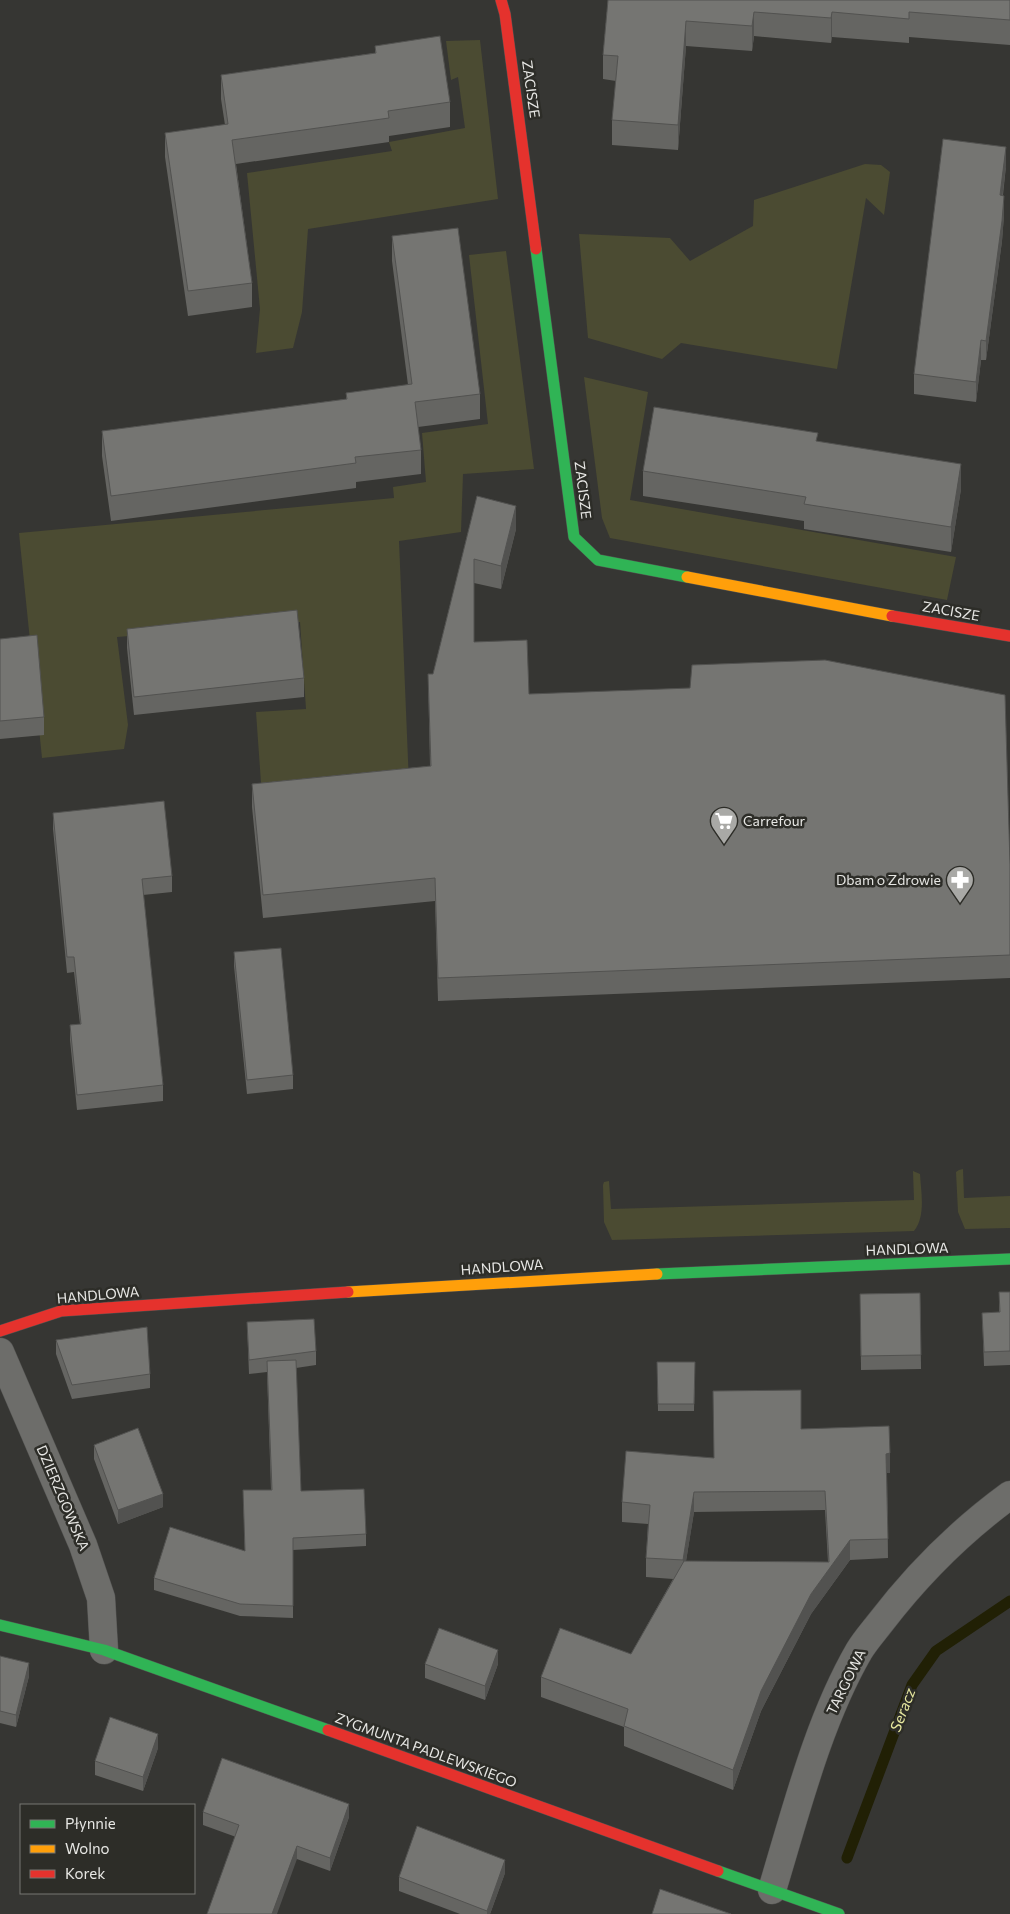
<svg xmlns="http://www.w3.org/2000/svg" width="1010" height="1914" viewBox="0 0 1010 1914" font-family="Commissioner,sans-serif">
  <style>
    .green { fill: #4b4b32 }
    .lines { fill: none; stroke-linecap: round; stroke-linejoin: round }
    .stream { stroke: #212005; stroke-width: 11 }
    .street-casing { stroke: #525250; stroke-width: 29 }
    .fast-casing { stroke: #525250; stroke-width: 12 }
    .slow-casing { stroke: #525250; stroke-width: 12 }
    .jam-casing { stroke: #525250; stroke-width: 12 }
    .street { stroke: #6d6d6a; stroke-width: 28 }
    .fast { stroke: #30b455; stroke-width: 11 }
    .slow { stroke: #ff9f0a; stroke-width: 11 }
    .jam { stroke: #e5322d; stroke-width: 11 }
    .wall { fill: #656562; fill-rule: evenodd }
    .shaded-wall { fill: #525250 }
    .building { fill: #757572; stroke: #525250 }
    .labels { text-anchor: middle; stroke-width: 5; stroke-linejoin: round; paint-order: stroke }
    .street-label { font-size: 14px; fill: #e7e7e4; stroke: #2d2d28 }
    .poi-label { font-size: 14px; fill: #e7e7e4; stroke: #2d2d28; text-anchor: start }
    .water-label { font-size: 15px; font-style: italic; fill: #e7e89f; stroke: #2d2d28 }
  </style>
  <rect width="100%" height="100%" fill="#363633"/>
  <g class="green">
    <polygon points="480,40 498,199 308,229 302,312 293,348 256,353 260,309 247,173 392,151 389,142 465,128 458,77 451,80 446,41"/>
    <polygon points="865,164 881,165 890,172 884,215 866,198 837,369 681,343 662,359 588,338 579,234 670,238 690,261 753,226 754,200"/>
    <polygon points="506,251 534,469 463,474 461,532 399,541 409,784 262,797 256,712 306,709 300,622 117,637 128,725 124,749 42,758 19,533 394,498 393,487 426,482 422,433 488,424 469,255"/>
    <polygon points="584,377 648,392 630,500 956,557 947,600 610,538 602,518"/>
    <polygon points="963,1169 964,1198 1010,1196 1010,1228 965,1229 958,1212 956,1172 959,1170"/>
    <path d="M913 1171 920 1174C921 1192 926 1216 914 1231L612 1240 604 1222 603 1185 604 1182 609 1181 611 1209 914 1200Z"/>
  </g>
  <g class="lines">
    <polyline class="stream" points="847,1858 912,1685 936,1651 1010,1601"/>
    <defs>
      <g id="street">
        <polyline points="0,1352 83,1545 101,1598 104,1650"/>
        <path d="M772 1890C796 1811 818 1722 859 1651 865 1641 873 1632 880 1623 916 1576 962 1530 1010 1495"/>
      </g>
      <g id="fast">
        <polyline points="536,249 574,537 598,560 687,577"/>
        <polyline points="657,1274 1010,1259"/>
        <polyline points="0,1625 104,1650 328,1730"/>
        <polyline points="718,1871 839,1914"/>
      </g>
      <g id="slow">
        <polyline points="687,577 892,616"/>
        <polyline points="348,1292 657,1274"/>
      </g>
      <g id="jam">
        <polyline points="501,0 505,14 536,249"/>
        <polyline points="892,616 1010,636"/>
        <polyline points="0,1331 61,1311 348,1292"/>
        <polyline points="328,1730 718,1871"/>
      </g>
    </defs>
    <use href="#street" class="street-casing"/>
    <use href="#fast" class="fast-casing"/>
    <use href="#slow" class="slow-casing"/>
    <use href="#jam" class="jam-casing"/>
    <use href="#street" class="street"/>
    <use href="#fast" class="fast"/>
    <use href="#slow" class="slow"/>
    <use href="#jam" class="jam"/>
  </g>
  <g class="wall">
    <polygon points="608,0 1010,0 1010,45 909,37 909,43 832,37 831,43 754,36 752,51 686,46 678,150 612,145 612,120 616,81 603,79 603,55"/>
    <polygon points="375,46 450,102 450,127 389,136 389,142 236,164 252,283 252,307 188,316 165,157 165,133 225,125 221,99 221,75 375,53"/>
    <polygon points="1006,166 1003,195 1004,215 1002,241 986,360 981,360 976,402 914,394 914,374"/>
    <polygon points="392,236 480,394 480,419 418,427 421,450 421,474 356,482 356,488 111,521 102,456 102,431 346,399 346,393 408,385 392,261"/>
    <polygon points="818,441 961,489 951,552 804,529 804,521 643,496 643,471"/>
    <polygon points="477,496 516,529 501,589 474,583 474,642 529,694 1010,864 1010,978 438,1001 435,901 263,918 252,807 252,784 430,766 428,674 433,674"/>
    <polygon points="127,629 304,678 304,697 134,715 127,648"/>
    <polygon points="0,639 44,717 44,735 0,739"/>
    <polygon points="53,813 172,876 172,892 143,895 163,1085 163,1101 77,1110 70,1040 70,1025 80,1024 74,972 67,973 53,829"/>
    <polygon points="234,952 293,1075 293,1089 247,1094 234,966"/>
    <polygon points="999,1292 1010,1292 1010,1365 984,1366 982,1313 999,1312"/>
    <polygon points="920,1293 921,1369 861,1370 860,1294"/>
    <polygon points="247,1322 316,1351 316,1365 296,1368 301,1491 366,1534 366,1546 293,1550 293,1618 240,1616 154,1590 154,1578 245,1551 243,1490 271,1490 267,1372 249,1374"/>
    <polygon points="56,1340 150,1374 150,1388 72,1399 56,1354"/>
    <polygon points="657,1362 695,1362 694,1411 658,1411"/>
    <path d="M801 1429 890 1473H887L888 1558 850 1560 811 1614 761 1711 733 1790 624 1746V1727L541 1697V1677L631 1654 673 1579 646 1577V1558L648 1524 622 1522V1502L714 1458ZM825 1510 828 1562 686 1561 694 1512Z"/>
    <polygon points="94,1445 163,1507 118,1524 94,1459"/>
    <polygon points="0,1656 29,1676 16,1727 0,1723"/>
    <polygon points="425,1664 498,1664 485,1700 425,1678"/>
    <polygon points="158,1748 143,1791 95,1775 95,1761"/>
    <polygon points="203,1812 349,1817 330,1871 203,1825"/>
    <polygon points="505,1873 490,1914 460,1914 399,1891 399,1877"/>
  </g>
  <g class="shaded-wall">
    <polygon points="754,12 754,36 752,51 752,26"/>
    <polygon points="832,12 832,37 831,43 831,18"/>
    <polygon points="686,21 686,46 678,150 678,125"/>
    <polygon points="1006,147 1006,166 1000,215 1000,195"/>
    <polygon points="1004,196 1004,215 1002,241 986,360 986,341"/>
    <polygon points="981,340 981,360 976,402 976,382"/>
    <polygon points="961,464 961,489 951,552 951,527"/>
    <polygon points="516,506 516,529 501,589 501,566"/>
    <polygon points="890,1453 890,1473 886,1473 886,1454"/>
    <polygon points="694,1492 694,1512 683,1580 683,1560"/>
    <polygon points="163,1494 163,1507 118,1524 118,1510"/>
    <polygon points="850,1540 850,1560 811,1614 761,1711 733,1790 733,1770 761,1691 811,1594"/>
    <polygon points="498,1650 498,1664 485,1700 485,1686"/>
    <polygon points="29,1663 29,1676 16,1727 16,1715"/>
    <polygon points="158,1734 158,1748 143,1791 143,1777"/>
    <polygon points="349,1804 349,1817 330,1871 330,1858"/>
    <polygon points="297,1846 297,1859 277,1914 272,1914"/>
    <polygon points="505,1860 505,1873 490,1914 487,1914 487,1911"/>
  </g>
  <g class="building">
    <polygon points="608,0 1010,0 1010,20 909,12 909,19 832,12 831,18 754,12 752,26 686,21 678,125 612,120 618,56 603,55"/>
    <polygon points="440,36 450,102 388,111 389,118 232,140 252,283 188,291 165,133 228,124 221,75 376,53 375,46"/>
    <polygon points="943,139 1006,147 1000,195 1004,196 1002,221 986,341 981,340 976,382 914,374"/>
    <polygon points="458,228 480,394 415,402 421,450 355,457 356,463 111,496 102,431 347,399 346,393 412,384 392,236"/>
    <polygon points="654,407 818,433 816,441 961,464 951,527 804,504 806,497 643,471"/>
    <polygon points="477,496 516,506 501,566 474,559 474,642 527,640 529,694 690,688 692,665 825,660 1005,695 1010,864 1010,955 438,978 435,878 263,895 252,784 431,766 428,674 433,674"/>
    <polygon points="297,610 304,678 134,697 127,629"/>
    <polygon points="37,635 44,717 0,721 0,639"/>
    <polygon points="164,801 172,876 142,879 163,1085 77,1095 70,1025 81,1024 74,957 67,957 53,813"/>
    <polygon points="281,948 293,1075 247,1080 234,952"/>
    <polygon points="999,1292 1010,1292 1010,1351 984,1352 982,1313 1000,1312"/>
    <polygon points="920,1293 921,1355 861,1356 860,1294"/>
    <polygon points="314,1319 316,1351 249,1360 247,1322"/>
    <polygon points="147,1327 150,1374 72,1385 56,1340"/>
    <polygon points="296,1360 301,1491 364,1489 366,1534 293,1538 293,1606 240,1604 154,1578 170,1527 245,1551 243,1490 272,1490 267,1361"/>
    <polygon points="657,1362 695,1362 694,1404 658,1404"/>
    <polygon points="801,1390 801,1429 889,1426 890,1453 886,1454 888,1539 850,1540 811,1594 761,1691 733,1770 624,1726 628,1709 541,1677 560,1628 631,1654 684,1561 829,1562 825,1491 694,1492 683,1560 646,1558 650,1505 622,1502 626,1451 714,1458 713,1391"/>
    <polygon points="138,1428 163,1494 118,1510 94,1445"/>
    <polygon points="439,1628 498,1650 485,1686 425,1664"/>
    <polygon points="0,1656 29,1663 16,1715 0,1711"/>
    <polygon points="110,1717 158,1734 143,1777 95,1761"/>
    <polygon points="222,1758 349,1804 330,1858 297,1846 272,1914 207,1914 239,1825 203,1812"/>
    <polygon points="417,1826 505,1860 487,1911 399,1877"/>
    <polygon points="660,1889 731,1914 652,1914"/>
  </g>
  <defs>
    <symbol id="supermarket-pin" viewBox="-11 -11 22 30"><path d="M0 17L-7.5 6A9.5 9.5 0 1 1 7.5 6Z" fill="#a9a9a6" stroke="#2d2d28"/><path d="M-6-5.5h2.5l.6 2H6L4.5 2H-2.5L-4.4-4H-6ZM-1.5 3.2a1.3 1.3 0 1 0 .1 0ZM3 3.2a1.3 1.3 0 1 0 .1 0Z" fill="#fff"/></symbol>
    <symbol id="pharmacy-pin" viewBox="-11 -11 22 30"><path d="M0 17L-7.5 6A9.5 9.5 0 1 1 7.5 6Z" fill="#a9a9a6" stroke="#2d2d28"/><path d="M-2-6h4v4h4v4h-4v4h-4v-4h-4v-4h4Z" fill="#fff"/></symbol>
  </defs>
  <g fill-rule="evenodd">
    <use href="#supermarket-pin" x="708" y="805" width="32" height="43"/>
    <use href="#pharmacy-pin" x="944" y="864" width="32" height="43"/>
  </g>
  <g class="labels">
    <g class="street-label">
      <text transform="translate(531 89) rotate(82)" y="5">ZACISZE</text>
      <text transform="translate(583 490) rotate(83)" y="5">ZACISZE</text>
      <text transform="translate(951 611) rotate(10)" y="5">ZACISZE</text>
      <text transform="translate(907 1249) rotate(-2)" y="5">HANDLOWA</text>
      <text transform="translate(502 1267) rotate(-4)" y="5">HANDLOWA</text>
      <text transform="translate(98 1295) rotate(-5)" y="5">HANDLOWA</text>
      <text transform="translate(63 1498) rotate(67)" y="5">DZIERZGOWSKA</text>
      <text transform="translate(846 1682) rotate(-64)" y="5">TARGOWA</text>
      <text transform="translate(426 1750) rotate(20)" y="5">ZYGMUNTA PADLEWSKIEGO</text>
    </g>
    <g class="poi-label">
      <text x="743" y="826">Carrefour</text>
      <text x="941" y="885" text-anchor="end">Dbam o Zdrowie</text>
    </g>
    <g class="water-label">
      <text transform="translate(903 1710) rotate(-69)" y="5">Seracz</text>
    </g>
  </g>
  <rect x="20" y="1804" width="175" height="90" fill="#2d2d28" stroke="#777773"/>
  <rect x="30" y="1820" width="25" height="8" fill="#30b455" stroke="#777773"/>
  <text x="65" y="1829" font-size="15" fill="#e7e7e4">Płynnie</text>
  <rect x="30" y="1845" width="25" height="8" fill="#ff9f0a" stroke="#777773"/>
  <text x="65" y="1854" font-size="15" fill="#e7e7e4">Wolno</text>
  <rect x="30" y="1870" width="25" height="8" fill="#e5322d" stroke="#777773"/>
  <text x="65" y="1879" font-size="15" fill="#e7e7e4">Korek</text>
</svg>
